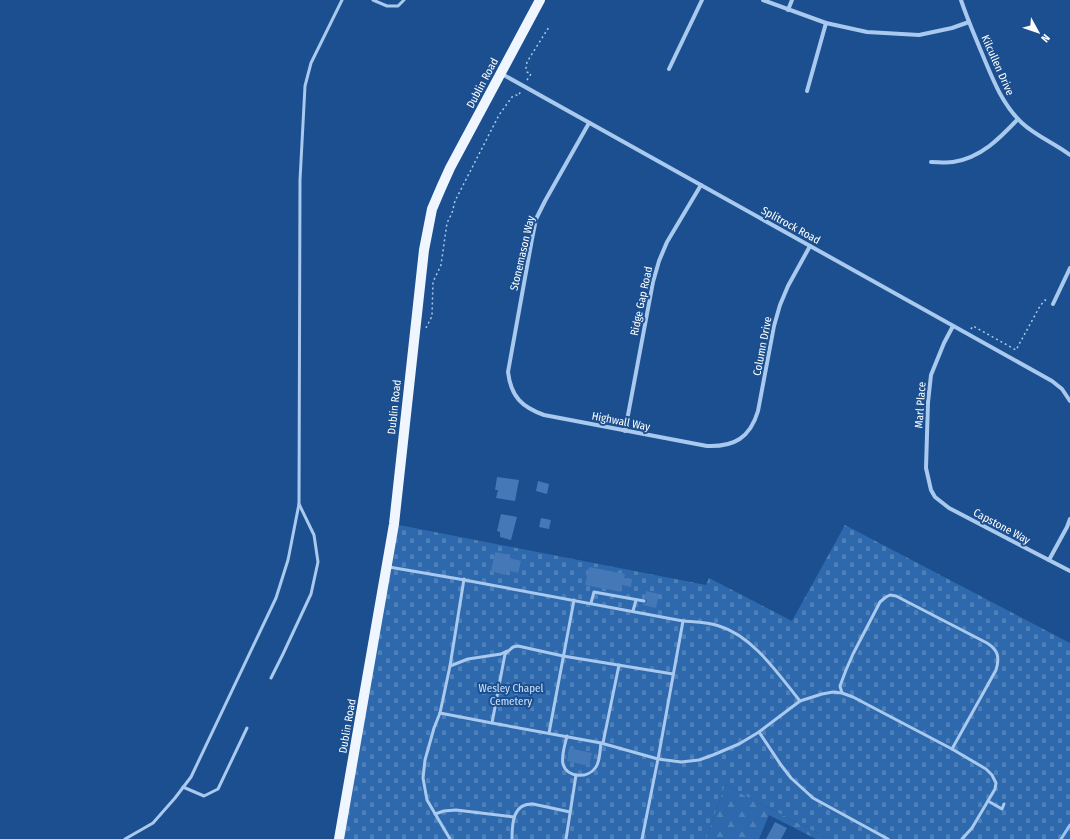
<svg xmlns="http://www.w3.org/2000/svg" width="1070" height="839" viewBox="0 0 1070 839" font-family="'Fira Sans Condensed',sans-serif">
  <style>
    .forest { fill: url(#forest-firs) }
    .cemetery { fill: url(#cemetery-stones) }
    .lines { fill: none; stroke-linecap: round; stroke-linejoin: round }
    .stream { stroke: #9cc4f0; stroke-width: 3 }
    .building { fill: #4478b7 }
    .path { stroke: #a9c9ee; stroke-width: 1.5; stroke-dasharray: 2 3; stroke-linecap: butt }
    .service { stroke: #a9c9ee; stroke-width: 3 }
    .minor { stroke: #a9c9ee; stroke-width: 4 }
    .primary { stroke: #f0f6ff; stroke-width: 10 }
    .labels { text-anchor: middle; stroke-width: 4; stroke-linejoin: round; paint-order: stroke }
    .street-label { font-size: 11px; fill: #fff; stroke: #1b4f8f }
    .park-label { font-size: 11px; fill: #cfe3fa; stroke: #1b4f8f }
  </style>
  <defs>
    <pattern id="forest-firs" width="22" height="20" patternUnits="userSpaceOnUse"><rect width="22" height="20" fill="#2e69ad"/><path d="M5 1l3.5 6h-7zM16 11l3.5 6h-7z" fill="#4d80b9"/></pattern>
    <pattern id="cemetery-stones" width="16" height="16" patternUnits="userSpaceOnUse"><rect width="16" height="16" fill="#2e69ad"/><path d="M2 7V4a2 2 0 0 1 4 0v3zM10 15v-3a2 2 0 0 1 4 0v3z" fill="#4d80b9"/></pattern>
  </defs>
  <rect width="100%" height="100%" fill="#1b4f8f"/>
  <polygon class="forest" points="725,785 829,839 816,839 769,815 759,839 706,839"/>
  <polygon class="cemetery" points="394,524 706,585 709,578 792,621 845,525 1070,643 1070,839 829,839 725,785 706,839 339,839"/>
  <g class="lines">
    <polyline class="stream" points="1061,839 1070,825"/>
  </g>
  <g class="building">
    <polygon points="497,477 519,480 515,501 496,498 498,490 495,490"/>
    <polygon points="538,481 549,484 547,494 536,491"/>
    <polygon points="501,514 517,517 511,540 500,537 500,532 497,531"/>
    <polygon points="541,518 551,520 549,529 539,527"/>
    <polygon points="495,552 510,555 509,558 521,561 518,573 507,570 505,575 491,571"/>
    <polygon points="589,567 625,574 624,578 632,579 631,587 622,585 621,592 585,585"/>
    <polygon points="646,591 659,594 656,608 643,605 643,604 647,602 647,600 645,598"/>
    <polygon points="569,748 592,753 589,766 567,761"/>
    <polygon points="775,822 787,828 781,839 766,839"/>
  </g>
  <g class="lines">
    <g class="path">
      <polyline points="527,80 531,74 527,72 526,68 527,62 549,27"/>
      <polyline points="426,328 432,316 433,282 441,265 447,223 452,213 455,201 499,115 512,97 516,95 518,96 521,91"/>
      <polyline points="971,329 973,326 1016,350 1040,306 1045,300 1047,301"/>
    </g>
    <g class="service">
      <polyline points="373,0 387,6 398,6 404,0"/>
      <polyline points="389,567 459,579 683,621 658,759 642,839"/>
      <polyline points="464,579 450,666 440,713 492,723 601,743 658,759 681,762 699,760 713,755 739,744 759,732 800,701 822,694 833,692 842,693 853,697 952,749 986,769 992,775 996,783 995,789 972,828 962,839"/>
      <polyline points="591,603 594,592 644,601"/>
      <polyline points="633,611 636,600"/>
      <path d="M683 621C695 622 708 622 719 626 753 636 779 675 800 701"/>
      <polyline points="450,666 468,659 501,654 507,651"/>
      <polyline points="271,678 283,654 311,594 318,562 314,535 299,504"/>
      <path d="M842 693 840 686 846 670 853 654 880 602 886 597 890 595 896 596 987 643C998 650 1000 657 996 670L952 749"/>
      <polyline points="440,713 434,728 425,760 423,778 427,800 450,839"/>
      <polyline points="492,723 505,654 513,647 518,646 563,656 673,674"/>
      <polyline points="759,732 781,765 791,778 813,798 888,839"/>
      <polyline points="549,733 574,600"/>
      <path d="M567 736C565 745 561 756 563 764 567 778 588 779 596 767 600 761 600 750 601 743"/>
      <polyline points="603,743 619,665"/>
      <polyline points="183,787 204,796 218,789 247,728"/>
      <polyline points="988,801 1002,809 1004,804"/>
      <polyline points="435,814 444,811 456,810 514,817"/>
      <polyline points="125,839 153,823 175,798 191,777 276,598 288,560 299,504 300,180 305,86 311,63 342,0"/>
      <path d="M512 839C512 823 513 803 533 804L570 812"/>
      <polyline points="566,839 576,775"/>
    </g>
    <g class="minor">
      <polyline points="763,0 826,23 867,32 919,35 952,28 969,22"/>
      <path d="M961 0C967 18 974 34 981 51 992 77 1001 103 1022 123 1036 136 1054 143 1070 155"/>
      <polyline points="788,10 792,0"/>
      <polyline points="669,69 702,0"/>
      <polyline points="502,74 1052,381 1062,389 1070,401"/>
      <polyline points="807,91 826,23"/>
      <path d="M589 123 545 201 536 219 532 239 508 372C511 397 522 407 544 415L707 446C734 447 750 438 758 411L774 326 780 305 788 286 810 246"/>
      <path d="M931 162C938 162 946 163 953 162 981 158 1000 138 1018 119"/>
      <polyline points="1053,304 1070,268"/>
      <polyline points="953,326 944,343 931,375 928,402 926,468 931,490 935,497 949,508 1070,571"/>
      <polyline points="625,431 653,282 659,261 667,242 701,185"/>
      <polyline points="1049,560 1067,527 1070,519"/>
    </g>
    <polyline class="primary" points="339,839 394,524 424,250 432,209 441,188 450,168 540,0"/>
  </g>
  <g class="labels">
    <g class="street-label">
      <text transform="translate(998 65) rotate(66)" y="4">Kilcullen Drive</text>
      <text transform="translate(482 83) rotate(-62)" y="4">Dublin Road</text>
      <text transform="translate(791 225) rotate(29)" y="4">Splitrock Road</text>
      <text transform="translate(522 253) rotate(-77)" y="4">Stonemason Way</text>
      <text transform="translate(641 301) rotate(-78)" y="4">Ridge Gap Road</text>
      <text transform="translate(762 346) rotate(-79)" y="4">Column Drive</text>
      <text transform="translate(920 405) rotate(-86)" y="4">Marl Place</text>
      <text transform="translate(394 407) rotate(-84)" y="4">Dublin Road</text>
      <text transform="translate(621 421) rotate(11)" y="4">Highwall Way</text>
      <text transform="translate(1002 526) rotate(28)" y="4">Capstone Way</text>
      <text transform="translate(347 726) rotate(-80)" y="4">Dublin Road</text>
    </g>
    <g class="park-label">
      <text x="511" y="692">Wesley Chapel<tspan x="511" dy="13">Cemetery</tspan></text>
    </g>
  </g>
  <g transform="translate(1038 32) rotate(130)" stroke="#1b4f8f" stroke-width="3" paint-order="stroke">
  <path d="M0-3L7 15L0 10L-7 15Z" fill="#ffffff"/>
  <text y="-6" font-size="11" font-weight="bold" text-anchor="middle" fill="#ffffff">N</text>
  </g>
</svg>
